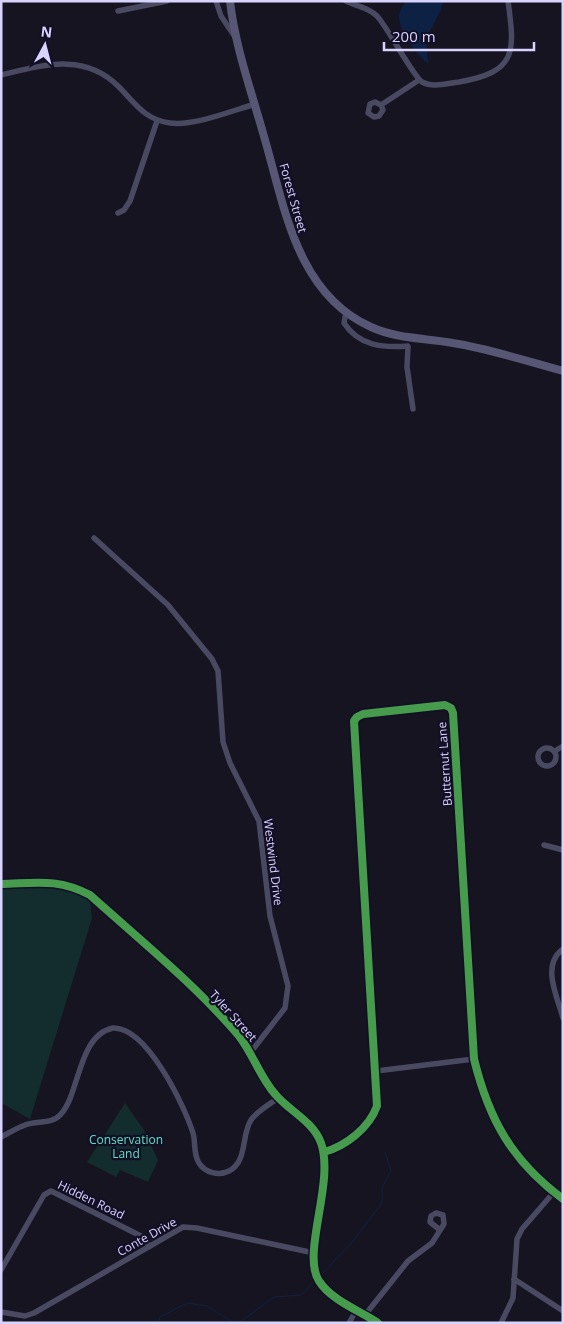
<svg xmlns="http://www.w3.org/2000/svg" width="564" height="1324" viewBox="0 0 564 1324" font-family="'Open Sans',sans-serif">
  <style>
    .green { fill: #132c2d }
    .water { fill: #0d2144 }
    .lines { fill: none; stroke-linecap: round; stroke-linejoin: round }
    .stream { stroke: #0d2144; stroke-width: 1 }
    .street { stroke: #4a4962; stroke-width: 5.5 }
    .secondary { stroke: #575674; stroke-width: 8 }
    .cycleway-casing { stroke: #130f26; stroke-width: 11 }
    .cycleway { stroke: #469c4c; stroke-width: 8 }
    .labels { text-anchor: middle; stroke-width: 4.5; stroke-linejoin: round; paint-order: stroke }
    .street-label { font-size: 12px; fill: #d9d4ff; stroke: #130f26 }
    .park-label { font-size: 12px; fill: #5fe0c0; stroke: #130f26 }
  </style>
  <rect width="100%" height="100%" fill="#161421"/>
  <g class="green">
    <path d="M30 884C52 886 72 886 90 901L92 918 30 1119 1 1103V887Z"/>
    <polygon points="125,1103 144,1130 158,1160 148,1182 120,1170 116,1177 87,1162"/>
  </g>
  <path class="water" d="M405 1H443L440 12 426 38 428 64C417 54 399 33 399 16 399 11 403 6 405 1Z"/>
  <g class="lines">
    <g class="stream">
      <polyline points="323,1273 353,1241 382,1203 382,1188 391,1171 385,1152"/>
      <polyline points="158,1323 160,1317 187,1303 207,1306 234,1323"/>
      <polyline points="239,1323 274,1297 301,1295 312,1284"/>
    </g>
    <g class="street">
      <polyline points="216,1 221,16 235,37"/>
      <path d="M346 1C356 6 369 8 377 16 388 28 413 76 422 82 433 88 448 83 459 82 517 72 515 52 508 1"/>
      <polyline points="118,11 167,1"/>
      <path d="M1 75C43 65 85 52 119 87 135 103 145 120 170 123 195 126 231 111 255 104"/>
      <polyline points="381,105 383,110 379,116 374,117 368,113 370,104 375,102 381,105 419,80"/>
      <polyline points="118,213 124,210 130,201 157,121"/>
      <path d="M346 312 344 323C359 346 383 348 408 346L407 367 413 409"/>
      <polyline points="94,538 168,605 212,659 218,671 223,742 230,763 259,821 270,916 288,986 285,1008 251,1052"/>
      <circle cx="547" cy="757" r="9"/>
      <polyline points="555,751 563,746"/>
      <polyline points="544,845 563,850"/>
      <path d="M1 884C36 883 58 878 90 895 140 940 196 985 239 1036 253 1054 260 1077 275 1094 289 1111 313 1121 321 1143 335 1182 301 1254 319 1281 331 1300 360 1311 378 1323"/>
      <path d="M563 949C541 965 557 996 563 1018"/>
      <polyline points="376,1071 474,1059"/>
      <path d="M1 1137C9 1133 17 1128 25 1125 37 1120 52 1125 61 1114 80 1093 78 1035 113 1028 147 1027 184 1105 193 1133 196 1143 193 1154 199 1163 205 1173 219 1176 229 1171 248 1161 241 1135 251 1120 257 1111 269 1105 278 1098"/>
      <path d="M324 1152C346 1146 369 1128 377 1106L354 721 357 717 363 714 445 705 451 708 453 713 474 1059C489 1120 512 1161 563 1199"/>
      <polyline points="1,1270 44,1195 51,1191 141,1236 150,1246"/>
      <polyline points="514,1279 563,1311"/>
      <polyline points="1,1312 25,1316 34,1313 183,1227 197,1228 314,1253"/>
      <polyline points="365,1315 408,1261 432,1243 444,1224 443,1215 436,1213 431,1216 430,1222 440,1230"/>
      <polyline points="349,1323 357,1309"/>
      <polyline points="501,1323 513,1298 517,1239 522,1229 554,1192"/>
    </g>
    <path class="secondary" d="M230 1C235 46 251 90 263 133 284 203 295 293 371 327 397 339 426 338 453 343 490 349 527 361 563 371"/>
    <defs>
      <g id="cycleway">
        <path d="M1 884C36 883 58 878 90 895 140 940 196 985 239 1036 253 1054 260 1077 275 1094 289 1111 313 1121 321 1143 335 1182 301 1254 319 1281 331 1300 360 1311 378 1323"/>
        <path d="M324 1152C346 1146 369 1128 377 1106L354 721 357 717 363 714 445 705 451 708 453 713 474 1059C489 1120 512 1161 563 1199"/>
      </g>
    </defs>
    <use href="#cycleway" class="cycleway-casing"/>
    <use href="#cycleway" class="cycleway"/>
  </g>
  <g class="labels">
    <g class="street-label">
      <text transform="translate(293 198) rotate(74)" y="4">Forest Street</text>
      <text transform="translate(445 764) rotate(-94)" y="4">Butternut Lane</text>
      <text transform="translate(273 862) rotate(83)" y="4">Westwind Drive</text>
      <text transform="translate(233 1016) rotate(48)" y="4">Tyler Street</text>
      <text transform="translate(91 1200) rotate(26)" y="4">Hidden Road</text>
      <text transform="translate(147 1237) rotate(-29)" y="4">Conte Drive</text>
    </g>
    <g class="park-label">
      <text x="126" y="1144">Conservation<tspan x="126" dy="14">Land</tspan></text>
    </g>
  </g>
  <rect width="564" height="1324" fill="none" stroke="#d9d4ff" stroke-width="5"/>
  <g transform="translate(45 45) rotate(7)" stroke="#130f26" stroke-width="4" paint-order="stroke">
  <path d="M0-4L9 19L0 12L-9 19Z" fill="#d9d4ff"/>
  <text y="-8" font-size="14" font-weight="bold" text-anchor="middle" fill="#d9d4ff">N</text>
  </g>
  <path d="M384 42v8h150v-8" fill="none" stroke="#d9d4ff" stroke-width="2.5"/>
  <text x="392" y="42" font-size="15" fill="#d9d4ff" stroke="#130f26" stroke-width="4" paint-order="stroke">200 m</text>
</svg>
